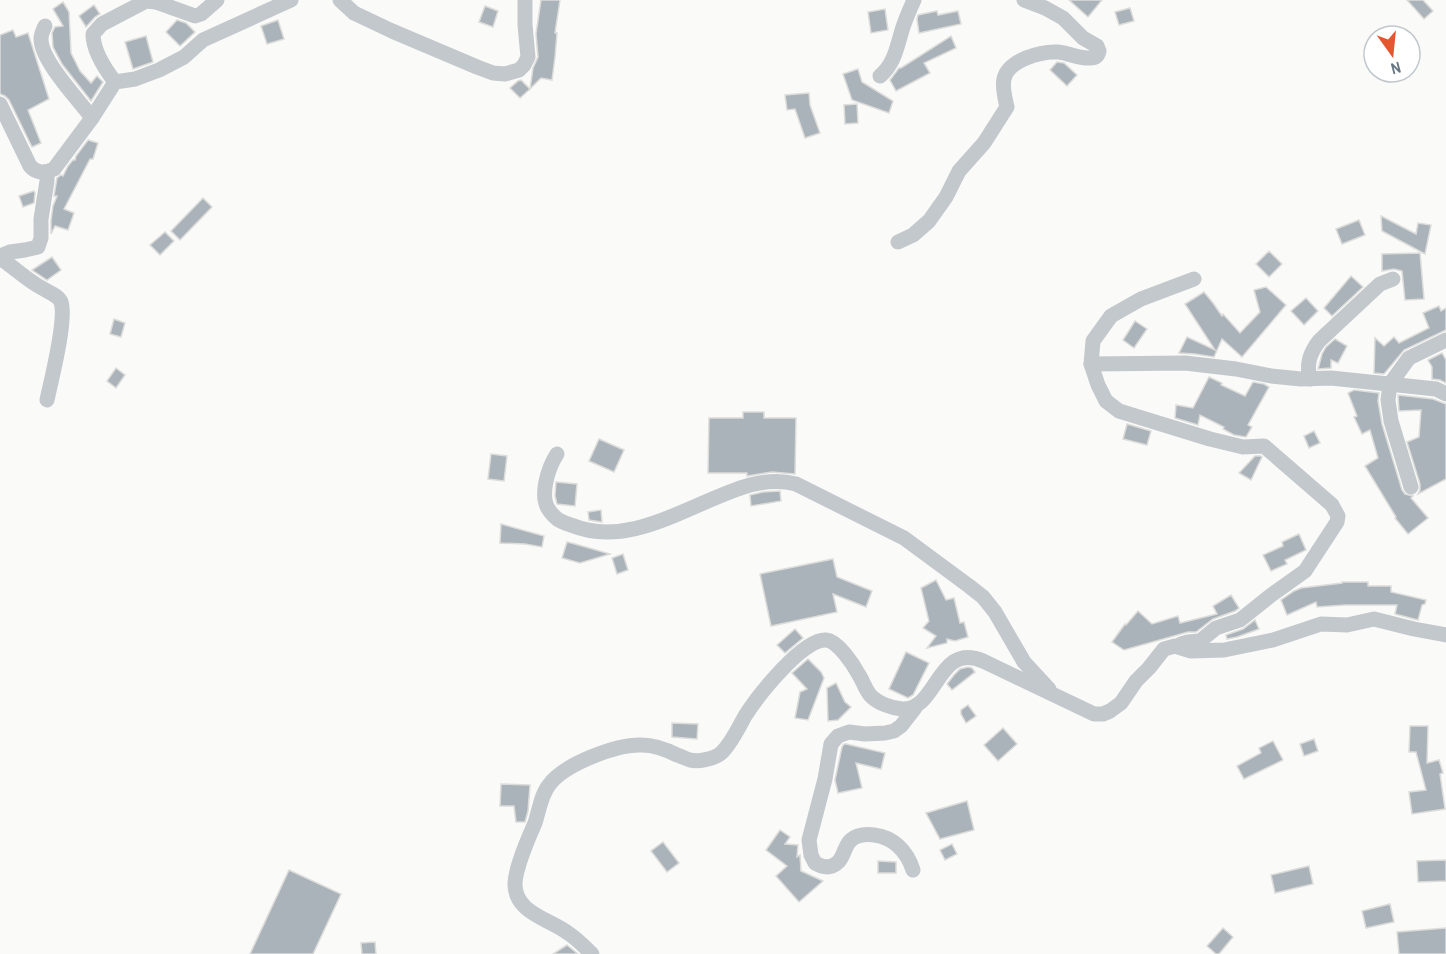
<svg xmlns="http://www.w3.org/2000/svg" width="1446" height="954" viewBox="0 0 1446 954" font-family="'Archivo Narrow',sans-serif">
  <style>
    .building { fill: #aab3b9; stroke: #dcdcda; stroke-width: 1.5 }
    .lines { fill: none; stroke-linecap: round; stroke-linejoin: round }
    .street { stroke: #c3c8cc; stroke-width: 15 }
  </style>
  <rect width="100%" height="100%" fill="#fafaf8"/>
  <g class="building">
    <polygon points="541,0 560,0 555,33 557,33 555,57 552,80 541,78 530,89 533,68 538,57 536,34"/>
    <polygon points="1069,0 1102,0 1088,17"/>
    <polygon points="1407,0 1423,0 1433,11 1424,19"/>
    <polygon points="63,2 69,12 71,53 80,71 91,83 97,76 103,82 91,101 62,64 53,47 52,33 55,27 63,26 53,9"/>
    <polygon points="94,5 100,14 95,17 86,27 79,16"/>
    <polygon points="485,6 498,11 493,27 479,22"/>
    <polygon points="1130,8 1134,21 1119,25 1115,12"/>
    <polygon points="885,9 888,30 871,33 868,12"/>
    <polygon points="937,11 938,15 958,11 961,24 919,33 917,19 918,15"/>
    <polygon points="177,20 186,23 195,32 180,46 166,32"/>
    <polygon points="278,20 284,39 267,44 261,26"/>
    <polygon points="13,30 16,37 28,33 49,99 28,110 41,143 32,147 9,100 5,96 0,94 0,35"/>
    <polygon points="146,36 153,62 133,69 125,42"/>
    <polygon points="951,36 956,48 924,63 930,73 896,91 890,80 899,68 901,68"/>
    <polygon points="1057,62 1064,63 1077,75 1067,86 1050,70"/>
    <polygon points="858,69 862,82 893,101 889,113 852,100 843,74"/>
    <polygon points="521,80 530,89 520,98 510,88 518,81"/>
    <polygon points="809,93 810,105 820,133 805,138 795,109 787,110 785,95"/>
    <polygon points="857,104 858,123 845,124 844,105"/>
    <polygon points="88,140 98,143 93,159 90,159 64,209 74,213 68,230 55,226 51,234 51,220 53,206 57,196 54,196 57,178 61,175 63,176 68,166 73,160 75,160 76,156"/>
    <polygon points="34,191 35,193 34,203 23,207 19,196"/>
    <polygon points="203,198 212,207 180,240 171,231"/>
    <polygon points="1381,216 1416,234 1418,223 1431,225 1425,254 1382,231"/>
    <polygon points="1359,220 1365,235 1342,244 1336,229"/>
    <polygon points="165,232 174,241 160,255 150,245"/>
    <polygon points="1269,251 1282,264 1269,277 1256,264"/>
    <polygon points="1420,253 1424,299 1405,300 1402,271 1394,269 1382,271 1382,254"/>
    <polygon points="52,257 61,270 47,280 32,270"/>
    <polygon points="1351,276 1363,287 1332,316 1324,308"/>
    <polygon points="1266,287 1286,305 1242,357 1222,339 1214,357 1195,354 1179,353 1187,337 1215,350 1185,304 1204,292 1213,303 1222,316 1223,314 1240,333 1260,312 1254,290"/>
    <polygon points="1306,298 1318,311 1304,325 1291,311"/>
    <polygon points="1439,306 1441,311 1446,308 1446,330 1404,350 1384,374 1374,373 1375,338 1384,346 1394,337 1399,343 1429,328 1423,313"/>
    <polygon points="114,319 125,323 121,337 110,334"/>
    <polygon points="1135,321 1147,329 1134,348 1123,340"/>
    <polygon points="1335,339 1347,346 1338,363 1331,360 1331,368 1318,369 1322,354 1326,347"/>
    <polygon points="1442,353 1446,360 1446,383 1440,380 1432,379 1432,367 1428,360"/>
    <polygon points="116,368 125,375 116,388 107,381"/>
    <polygon points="1209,377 1222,383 1221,385 1245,396 1253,382 1264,384 1269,387 1248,425 1252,427 1246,437 1234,435 1223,429 1224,427 1200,415 1198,425 1175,418 1176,405 1193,408"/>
    <polygon points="1354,390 1379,393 1378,401 1382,424 1402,490 1405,494 1413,496 1411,498 1428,518 1408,534 1395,518 1396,517 1365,466 1378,458 1370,430 1362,434 1354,417 1357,416 1348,393"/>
    <polygon points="1398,395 1433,399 1446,404 1446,479 1418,494 1420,490 1420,484 1407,442 1419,437 1421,410 1399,411"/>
    <polygon points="743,412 764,412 764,418 796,418 795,474 772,472 747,476 747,473 708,473 709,418 743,418"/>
    <polygon points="1127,424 1151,431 1147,445 1123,439"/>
    <polygon points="1314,431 1320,443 1309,448 1304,436"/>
    <polygon points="599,439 624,450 614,472 589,461"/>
    <polygon points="491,454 507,456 504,481 488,479"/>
    <polygon points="1255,456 1261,456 1262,457 1251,480 1239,473"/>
    <polygon points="556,482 577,484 575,506 557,504 555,496"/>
    <polygon points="780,491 781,501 751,506 750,495 763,492"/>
    <polygon points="601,510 602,522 589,520 588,512"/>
    <polygon points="501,524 544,536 542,547 525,544 500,543"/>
    <polygon points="1299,534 1306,550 1285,560 1287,564 1271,571 1263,555 1283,546 1282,542"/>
    <polygon points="567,542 575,544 610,554 580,563 562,558"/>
    <polygon points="623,554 628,570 617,574 612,558"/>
    <polygon points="833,559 837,577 872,591 866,607 833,594 837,612 771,626 760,574"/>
    <polygon points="936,580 946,600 954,598 960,623 964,622 968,637 955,641 947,639 947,643 927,648 936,636 923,628 929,621 921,588"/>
    <polygon points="1342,582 1368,582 1368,586 1391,586 1391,592 1426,600 1425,604 1422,605 1418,620 1395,614 1397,605 1345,605 1317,607 1316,602 1287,615 1281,600 1294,591 1301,588 1342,583"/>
    <polygon points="1231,595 1239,608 1235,611 1213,619 1196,632 1188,632 1124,650 1112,642 1125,624 1126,625 1138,611 1152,624 1178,616 1180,623 1217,614 1213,606"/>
    <polygon points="1255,620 1259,629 1237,637 1227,639 1226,635 1243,629"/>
    <polygon points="795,629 803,638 785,653 777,645"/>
    <polygon points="906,652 929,663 913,695 908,698 889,689"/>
    <polygon points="808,659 821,672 824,678 808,720 795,718 800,692 807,689 792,673"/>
    <polygon points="968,667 972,668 975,672 952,690 947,684 954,675 960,669"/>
    <polygon points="836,683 845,702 851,707 838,720 828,721 827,688"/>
    <polygon points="968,705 976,716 966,723 961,714 961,710"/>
    <polygon points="672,723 698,724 697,739 672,737"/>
    <polygon points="1410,726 1428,726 1427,763 1439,760 1443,773 1440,774 1445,809 1412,814 1409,792 1426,790 1416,752 1409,752"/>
    <polygon points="1003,728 1017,744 998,761 984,745"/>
    <polygon points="1314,739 1318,751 1304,756 1300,744"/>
    <polygon points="1273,741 1283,760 1244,779 1237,766 1261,753 1259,748"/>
    <polygon points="844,744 846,744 885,753 881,769 856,763 862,788 838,793 835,780 842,747"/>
    <polygon points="501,784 530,785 528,811 525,822 516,822 514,806 500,806"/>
    <polygon points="967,801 974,830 940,839 926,813"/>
    <polygon points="780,830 790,837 785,844 798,845 797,857 800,855 801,871 823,881 799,902 776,876 787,866 766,850"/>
    <polygon points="663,842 679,863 667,872 651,851"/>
    <polygon points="952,844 957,854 945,860 940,850"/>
    <polygon points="1446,860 1446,881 1418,882 1417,861"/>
    <polygon points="878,861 896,862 896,873 878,873"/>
    <polygon points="1309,866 1313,884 1275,893 1271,875"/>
    <polygon points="289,870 341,894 313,954 250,954"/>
    <polygon points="1390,904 1394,922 1366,928 1362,911"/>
    <polygon points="1223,928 1233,937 1219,954 1216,954 1207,946"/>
    <polygon points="1446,928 1446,954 1399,954 1397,932"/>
    <polygon points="375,942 376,954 362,954 361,943"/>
    <polygon points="567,945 578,954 553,954"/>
  </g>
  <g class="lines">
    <g class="street">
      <polyline points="340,0 354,13 392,31 477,67 493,73 505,74 519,70 524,65 528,57 525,25 525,0"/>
      <path d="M45 26C43 30 41 34 41 39 41 61 79 100 92 118"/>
      <path d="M880 76C895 63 897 46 903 27 906 18 910 9 914 0"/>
      <path d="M115 82C105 69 93 51 93 34L102 24 146 1 156 2 195 16 201 14 217 0"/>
      <path d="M0 104 30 166C37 174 45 173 54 169L92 118 115 82 135 79 159 70 184 57 203 40 291 0"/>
      <path d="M898 242 913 235 929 221 946 197 959 171 984 143 1007 107C1005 98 1002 88 1004 79 1008 60 1041 51 1058 52 1069 53 1079 59 1090 58 1096 58 1098 56 1099 51L1097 46 1083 38 1063 18 1045 8 1024 0"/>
      <polyline points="0,256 10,252 25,250 38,247 41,238 41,219 47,181 47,176 45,172"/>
      <path d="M0 258C15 268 27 280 42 288 48 292 58 295 61 302 67 319 51 381 47 400"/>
      <polyline points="1091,364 1185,363 1236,369 1271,376 1301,379 1331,378 1436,389 1446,394"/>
      <path d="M1310 379C1306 364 1310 353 1319 341L1380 284 1393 279"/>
      <path d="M557 454C548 468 539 496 549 510 556 520 560 521 571 525 632 550 693 501 750 485 766 481 780 480 796 484L904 538 969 586 983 597 995 612 1024 662 1049 689"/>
      <polyline points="1411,487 1391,421 1388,400 1390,384 1409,358 1446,340"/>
      <polyline points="1181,644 1188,642 1200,641 1216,628 1240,620 1270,596 1305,571 1337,522 1338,516 1332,505 1264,446 1243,447 1210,439 1119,411 1106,401 1098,385 1091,364 1093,341 1111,316 1141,299 1194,279"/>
      <path d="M913 870C907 851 893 837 874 835 866 834 858 834 851 840 844 846 844 858 837 863 830 869 822 867 815 863L811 855 809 840 825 779 831 744 838 736 849 732 865 734 885 733 894 731 901 726 915 708"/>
      <path d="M592 954C585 947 577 939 568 933 550 919 514 913 515 883 516 866 528 839 535 823 539 811 541 795 549 785 564 764 617 744 642 745 654 745 667 750 677 755 681 756 686 759 690 760 698 762 713 759 720 754 730 746 739 727 745 716 757 697 803 638 826 640 838 641 853 664 859 675 863 681 865 689 870 695 877 703 891 708 902 709 938 711 937 641 983 661L1094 714H1103L1110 711 1121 703 1136 681 1149 668 1164 649 1175 646 1191 651 1224 650 1273 640 1321 624 1347 625 1374 619 1414 629 1446 635"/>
    </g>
  </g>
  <g transform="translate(1392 54) rotate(165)"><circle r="28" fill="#ffffff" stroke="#c1c8cd" stroke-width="1.5"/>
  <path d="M0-4.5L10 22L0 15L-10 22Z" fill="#e4572e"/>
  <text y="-9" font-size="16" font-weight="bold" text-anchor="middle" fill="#657683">N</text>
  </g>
</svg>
